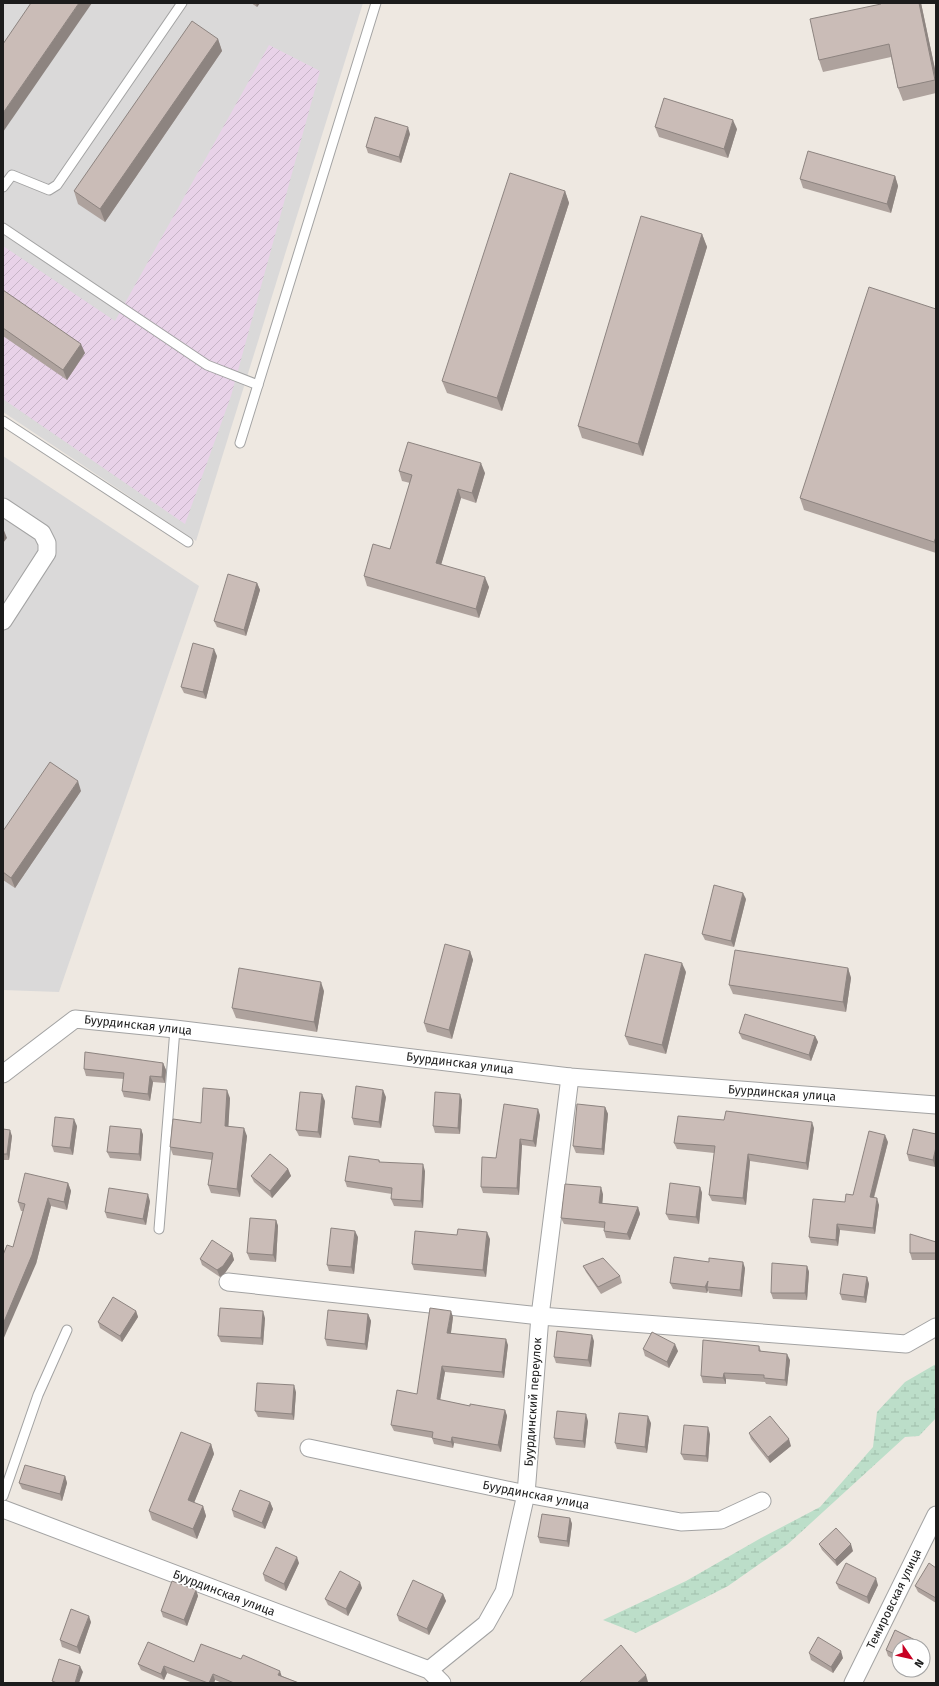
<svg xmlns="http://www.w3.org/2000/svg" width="939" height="1686" viewBox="0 0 939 1686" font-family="'Fira Sans',sans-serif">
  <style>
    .residential { fill: #dad9d9 }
    .industrial { fill: url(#industrial-furrows) }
    .wetland { fill: url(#wetland-marsh) }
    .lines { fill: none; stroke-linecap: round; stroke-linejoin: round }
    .lane-casing { stroke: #a3a3a3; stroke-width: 11 }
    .street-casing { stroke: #a3a3a3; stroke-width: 19 }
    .lane { stroke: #fff; stroke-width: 9 }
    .street { stroke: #fff; stroke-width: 17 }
    .wall { fill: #aea29d }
    .shaded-wall { fill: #8d8480 }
    .building { fill: #cabcb7; stroke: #8d8480 }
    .labels { text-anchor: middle; stroke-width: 3.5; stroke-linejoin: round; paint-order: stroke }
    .street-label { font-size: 12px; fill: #1c1c1c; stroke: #fff }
  </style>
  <defs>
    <pattern id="industrial-furrows" width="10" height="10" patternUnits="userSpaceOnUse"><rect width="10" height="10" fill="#e8d2e8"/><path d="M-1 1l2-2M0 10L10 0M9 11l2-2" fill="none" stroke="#c6b4c6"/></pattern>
    <pattern id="wetland-marsh" width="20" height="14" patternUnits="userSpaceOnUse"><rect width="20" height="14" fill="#bcdec9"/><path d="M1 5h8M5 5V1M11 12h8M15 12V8" fill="none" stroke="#a1beac"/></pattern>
  </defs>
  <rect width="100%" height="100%" fill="#eee8e1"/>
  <g class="residential">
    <polygon points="3,3 363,3 196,541 3,412"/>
    <polygon points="3,456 199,586 59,992 3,990"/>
  </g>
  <polygon class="industrial" points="269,45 320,71 231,396 185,524 3,399 3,246 115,321"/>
  <polygon class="wetland" points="936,1364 936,1418 919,1436 905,1437 788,1544 728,1586 636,1633 603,1620 686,1581 761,1538 820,1507 873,1447 877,1412 905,1382"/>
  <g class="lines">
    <defs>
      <g id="lane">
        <polyline points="3,187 12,175 49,190 57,185 182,3"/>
        <polyline points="3,228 207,365 258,385"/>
        <polyline points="3,421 188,542"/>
        <polyline points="240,443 376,3"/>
        <polyline points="159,1229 175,1029"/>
        <polyline points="3,1496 38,1395 67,1330"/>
      </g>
      <g id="street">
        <polyline points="3,507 42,533 47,543 47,553 3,621"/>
        <polyline points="3,1074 75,1019 175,1029 570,1077 936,1105"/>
        <polyline points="228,1282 540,1316 906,1344 936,1327"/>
        <polyline points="309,1448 526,1494 681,1522 721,1520 762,1501"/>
        <polyline points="3,1509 429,1670 442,1683"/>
        <polyline points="429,1670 486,1624 504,1592 526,1494 540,1316 570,1077"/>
        <polyline points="853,1683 936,1515"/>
      </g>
    </defs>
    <use href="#lane" class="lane-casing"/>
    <use href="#street" class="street-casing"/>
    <use href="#lane" class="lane"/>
    <use href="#street" class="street"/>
  </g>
  <g class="wall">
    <polygon points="251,3 260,3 257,7"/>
    <polygon points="881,3 921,3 936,74 936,93 903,101 898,88 891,57 823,72 819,60 881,4"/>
    <polygon points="218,39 222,51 105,222 78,204 74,191"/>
    <polygon points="655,127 737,129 728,158 659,137"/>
    <polygon points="410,134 401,163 368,153 366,147"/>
    <polygon points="895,176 898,186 891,213 803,188 800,179"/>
    <polygon points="565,191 569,203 502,411 447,393 442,381"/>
    <polygon points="702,234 707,247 643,456 582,438 578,426"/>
    <polygon points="3,290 85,353 67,380 3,336"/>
    <polygon points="936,309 936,553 804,510 800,498"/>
    <polygon points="399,471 485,473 476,503 461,498 441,564 489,587 479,618 367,586 364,576 390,549 410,483 402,481"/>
    <polygon points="257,583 260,590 246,636 217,627 214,621"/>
    <polygon points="217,656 206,699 184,693 181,687"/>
    <polygon points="81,791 15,888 3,880 3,831"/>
    <polygon points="746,899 734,947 705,940 702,934"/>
    <polygon points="470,951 473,960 452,1039 427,1032 424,1023"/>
    <polygon points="848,968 851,978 846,1012 733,994 729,985"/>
    <polygon points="686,972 666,1054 629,1045 625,1036"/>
    <polygon points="324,991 317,1032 236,1018 232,1008"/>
    <polygon points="739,1033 815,1036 818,1042 811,1061 742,1039"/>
    <polygon points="163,1063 166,1070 165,1083 153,1082 150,1101 124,1097 122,1091 124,1079 86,1076 84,1069"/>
    <polygon points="386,1097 381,1128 354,1125 352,1118"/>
    <polygon points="230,1098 228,1126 247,1136 240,1197 211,1193 208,1185 212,1160 173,1155 170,1147 201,1123"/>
    <polygon points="462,1100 460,1134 435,1133 433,1126"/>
    <polygon points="325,1101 321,1138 299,1136 296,1130"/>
    <polygon points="605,1107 608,1114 604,1155 576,1153 573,1146"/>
    <polygon points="540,1115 536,1147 522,1145 519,1195 483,1193 481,1187 496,1158"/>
    <polygon points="77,1126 73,1155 54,1152 52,1146"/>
    <polygon points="814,1128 808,1170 750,1161 746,1205 712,1201 709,1195 714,1153 677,1149 674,1143"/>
    <polygon points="3,1129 12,1136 9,1160 3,1160"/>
    <polygon points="141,1129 143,1135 141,1161 110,1158 107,1152"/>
    <polygon points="936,1134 936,1164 935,1167 909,1161 907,1154"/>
    <polygon points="888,1142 874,1198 879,1205 875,1234 840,1230 838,1246 811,1243 809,1237 845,1202 853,1195"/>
    <polygon points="379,1160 380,1162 425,1171 423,1208 394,1206 391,1199 392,1194 347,1187 345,1181"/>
    <polygon points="288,1169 291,1176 272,1198 254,1182 251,1176"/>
    <polygon points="68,1183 71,1191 67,1210 51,1206 36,1264 13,1247 23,1211 21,1211 18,1202"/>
    <polygon points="700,1187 702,1193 699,1224 669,1220 666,1214"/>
    <polygon points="603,1194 602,1203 638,1207 640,1214 630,1240 606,1238 604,1231 604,1228 564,1224 561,1218"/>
    <polygon points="150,1201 146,1225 107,1218 105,1212"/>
    <polygon points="276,1220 278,1226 276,1262 250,1260 247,1253"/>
    <polygon points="358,1237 354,1274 329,1271 327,1265"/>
    <polygon points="490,1239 486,1277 414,1270 412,1264"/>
    <polygon points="936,1242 936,1260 912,1260 910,1253"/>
    <polygon points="232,1253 234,1260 225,1273 220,1277 202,1265 200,1259"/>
    <polygon points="709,1262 745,1268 742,1297 709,1293 708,1290 707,1293 673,1289 670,1283"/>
    <polygon points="583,1266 620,1276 622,1283 601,1294 586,1272"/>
    <polygon points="807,1266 809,1272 807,1300 773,1299 771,1293"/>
    <polygon points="867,1277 869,1284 866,1303 842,1300 840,1294"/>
    <polygon points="136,1311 138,1317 122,1342 100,1328 98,1322"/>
    <polygon points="368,1314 371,1321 367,1350 327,1346 325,1339"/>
    <polygon points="453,1317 451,1333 508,1345 504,1378 445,1372 440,1400 470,1406 505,1410 507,1416 501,1452 454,1443 453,1448 434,1444 432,1438 394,1431 391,1425 417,1394"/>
    <polygon points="265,1318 263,1345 221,1342 218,1336"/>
    <polygon points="594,1341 591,1367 556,1363 554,1357"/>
    <polygon points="759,1346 761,1351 790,1360 787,1386 766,1384 765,1382 726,1379 726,1384 703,1383 701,1376"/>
    <polygon points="643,1349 678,1351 669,1368 645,1356"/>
    <polygon points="296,1392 294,1420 258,1417 255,1411"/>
    <polygon points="588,1421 585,1448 556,1445 554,1438"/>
    <polygon points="651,1423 647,1453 617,1449 615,1443"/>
    <polygon points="749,1433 791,1446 770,1463 751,1439"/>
    <polygon points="710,1434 708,1462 684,1460 681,1454"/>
    <polygon points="211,1444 214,1454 194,1503 203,1506 206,1516 197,1539 152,1520 149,1511"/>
    <polygon points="65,1476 67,1483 62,1501 22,1489 19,1483"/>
    <polygon points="270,1502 273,1509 265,1529 234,1517 232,1510"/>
    <polygon points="570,1518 572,1524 569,1547 540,1543 538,1537"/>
    <polygon points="819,1544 853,1551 837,1566 822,1550"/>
    <polygon points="299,1563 286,1591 265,1581 263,1574"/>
    <polygon points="936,1568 936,1603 918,1592 915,1586"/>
    <polygon points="836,1583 878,1585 869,1604 839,1589"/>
    <polygon points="362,1588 348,1616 328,1605 325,1599"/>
    <polygon points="196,1590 198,1596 187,1626 163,1617 161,1611"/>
    <polygon points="443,1594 446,1601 429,1635 399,1621 397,1615"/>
    <polygon points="91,1622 80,1654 62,1647 60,1640"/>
    <polygon points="895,1630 921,1643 922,1646 899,1646 899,1662 888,1656 886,1650"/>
    <polygon points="809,1653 843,1658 833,1673 811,1660"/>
    <polygon points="194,1662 282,1676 299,1683 222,1683 215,1680 214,1683 193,1683 167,1673 164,1680 141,1670 138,1664"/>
  </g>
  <g class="shaded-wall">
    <polygon points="79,3 92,3 3,132 3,113"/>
    <polygon points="256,3 260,3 257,7"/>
    <polygon points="919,3 921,3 936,74 936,82"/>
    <polygon points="218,39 222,51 105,222 100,209"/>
    <polygon points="733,120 737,129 728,158 724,149"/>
    <polygon points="408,127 410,134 401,163 399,157"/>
    <polygon points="895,176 898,186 891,213 887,204"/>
    <polygon points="565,191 569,203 502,411 497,398"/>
    <polygon points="702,234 707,247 643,456 638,444"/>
    <polygon points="81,344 85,353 67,380 63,370"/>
    <polygon points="481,463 485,473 476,503 472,493"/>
    <polygon points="458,489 461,498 439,572 436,563"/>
    <polygon points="3,528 7,538 3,543"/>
    <polygon points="936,537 936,546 934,542"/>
    <polygon points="485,577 489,587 479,618 476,609"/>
    <polygon points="257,583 260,590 246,636 244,630"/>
    <polygon points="214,649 217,656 206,699 203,692"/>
    <polygon points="78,781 81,791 15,888 11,878"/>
    <polygon points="743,893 746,899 734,947 731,941"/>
    <polygon points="470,951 473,960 452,1039 449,1030"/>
    <polygon points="682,963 686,972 666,1054 662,1045"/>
    <polygon points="848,968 851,978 846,1012 843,1002"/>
    <polygon points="321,982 324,991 317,1032 314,1022"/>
    <polygon points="815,1036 818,1042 811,1061 809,1055"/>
    <polygon points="163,1063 166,1070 165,1083 162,1077"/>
    <polygon points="150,1076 153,1082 150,1101 148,1094"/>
    <polygon points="227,1090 230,1098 228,1134 225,1126"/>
    <polygon points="383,1090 386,1097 381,1128 379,1122"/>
    <polygon points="322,1094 325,1101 321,1138 318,1132"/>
    <polygon points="460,1094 462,1100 460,1134 458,1128"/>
    <polygon points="605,1107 608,1114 604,1155 602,1149"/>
    <polygon points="538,1109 540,1115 536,1147 533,1141"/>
    <polygon points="74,1119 77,1126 73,1155 70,1148"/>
    <polygon points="812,1122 814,1128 808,1170 806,1163"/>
    <polygon points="244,1128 247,1136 240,1197 237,1189"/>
    <polygon points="141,1129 143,1135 141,1161 139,1154"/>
    <polygon points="10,1130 12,1136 9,1160 7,1154"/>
    <polygon points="885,1135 888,1142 872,1204 870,1197"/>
    <polygon points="520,1139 522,1145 519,1195 517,1188"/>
    <polygon points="936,1147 936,1164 935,1167 933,1160"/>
    <polygon points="748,1154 750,1161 746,1205 743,1198"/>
    <polygon points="423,1164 425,1171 423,1208 421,1201"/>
    <polygon points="288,1169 291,1176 272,1198 270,1191"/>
    <polygon points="68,1183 71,1191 67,1210 64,1202"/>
    <polygon points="601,1187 603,1194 602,1209 599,1203"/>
    <polygon points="700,1187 702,1193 699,1224 696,1217"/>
    <polygon points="148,1194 150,1201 146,1225 143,1219"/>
    <polygon points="48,1198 51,1206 36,1264 3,1340 3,1324"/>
    <polygon points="877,1198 879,1205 875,1234 873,1228"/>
    <polygon points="638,1207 640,1214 630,1240 627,1234"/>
    <polygon points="276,1220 278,1226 276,1262 273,1255"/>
    <polygon points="837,1224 840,1230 838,1246 836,1240"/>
    <polygon points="355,1231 358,1237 354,1274 351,1267"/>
    <polygon points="487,1232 490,1239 486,1277 483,1270"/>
    <polygon points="232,1253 234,1260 225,1273 220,1277 217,1270"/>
    <polygon points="743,1262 745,1268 742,1297 740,1290"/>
    <polygon points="807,1266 809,1272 807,1300 805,1293"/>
    <polygon points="867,1277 869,1284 866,1303 864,1297"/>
    <polygon points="708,1281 707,1287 708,1290 707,1293 705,1287"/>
    <polygon points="136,1311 138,1317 122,1342 120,1336"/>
    <polygon points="263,1311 265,1318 263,1345 261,1338"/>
    <polygon points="451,1311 453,1317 450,1339 447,1333"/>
    <polygon points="368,1314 371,1321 367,1350 365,1344"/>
    <polygon points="592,1335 594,1341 591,1367 588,1360"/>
    <polygon points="506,1339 508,1345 504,1378 502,1372"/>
    <polygon points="675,1344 678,1351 669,1368 667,1362"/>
    <polygon points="787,1354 790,1360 787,1386 785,1380"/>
    <polygon points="442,1366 445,1372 439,1406 437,1399"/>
    <polygon points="724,1373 726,1379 726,1384 723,1378"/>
    <polygon points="294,1385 296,1392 294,1420 292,1414"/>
    <polygon points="505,1410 507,1416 501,1452 498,1445"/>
    <polygon points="586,1414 588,1421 585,1448 583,1441"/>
    <polygon points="648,1416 651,1423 647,1453 645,1447"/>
    <polygon points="708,1427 710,1434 708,1462 706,1456"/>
    <polygon points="452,1437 454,1443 453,1448 451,1442"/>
    <polygon points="789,1439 791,1446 770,1463 768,1457"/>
    <polygon points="211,1444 214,1454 191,1510 188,1500"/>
    <polygon points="65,1476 67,1483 62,1501 60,1494"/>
    <polygon points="270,1502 273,1509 265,1529 262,1523"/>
    <polygon points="203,1506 206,1516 197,1539 193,1529"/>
    <polygon points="570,1518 572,1524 569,1547 567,1541"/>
    <polygon points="851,1544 853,1551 837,1566 835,1560"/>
    <polygon points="297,1557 299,1563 286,1591 284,1584"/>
    <polygon points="876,1578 878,1585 869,1604 867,1597"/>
    <polygon points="360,1582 362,1588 348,1616 346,1609"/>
    <polygon points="196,1590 198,1596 187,1626 184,1620"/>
    <polygon points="443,1594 446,1601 429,1635 427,1629"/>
    <polygon points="89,1616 91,1622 80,1654 77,1647"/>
    <polygon points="841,1651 843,1658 833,1673 831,1667"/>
    <polygon points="80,1666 83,1672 79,1683 75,1683"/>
    <polygon points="164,1666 167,1673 164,1680 161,1674"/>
    <polygon points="280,1671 282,1677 278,1675"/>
    <polygon points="213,1674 215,1680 214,1683 209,1683"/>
    <polygon points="646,1675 648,1682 647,1683 637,1683"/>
  </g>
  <g class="building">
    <polygon points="31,3 79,3 3,113 3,44"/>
    <polygon points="881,3 919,3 935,80 898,88 889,44 819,60 810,19 881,4"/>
    <polygon points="192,21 218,39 100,209 74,191"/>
    <polygon points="664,98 733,120 724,149 655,127"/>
    <polygon points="375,117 408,127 399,157 366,147"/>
    <polygon points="808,151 895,176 887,204 800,179"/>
    <polygon points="510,173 565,191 497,398 442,381"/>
    <polygon points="641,216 702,234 638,444 578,426"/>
    <polygon points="869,287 936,309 936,537 934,542 800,498"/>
    <polygon points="3,290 81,344 63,370 3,328"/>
    <polygon points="408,442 481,463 472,493 458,489 436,563 485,577 476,609 364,576 373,544 390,549 412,475 399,471"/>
    <polygon points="228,574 257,583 244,630 214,621"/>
    <polygon points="193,643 214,649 203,692 181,687"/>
    <polygon points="50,762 78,781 11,878 3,872 3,831"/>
    <polygon points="714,885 743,893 731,941 702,934"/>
    <polygon points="445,944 470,951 449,1030 424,1023"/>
    <polygon points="735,950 848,968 843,1002 729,985"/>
    <polygon points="645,954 682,963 662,1045 625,1036"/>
    <polygon points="239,968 321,982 314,1022 232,1008"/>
    <polygon points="745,1014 815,1036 809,1055 739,1033"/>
    <polygon points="85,1052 163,1063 162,1077 150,1076 148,1094 122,1091 124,1073 84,1069"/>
    <polygon points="356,1086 383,1090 379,1122 352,1118"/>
    <polygon points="203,1088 227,1090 225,1126 244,1128 237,1189 208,1185 213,1153 170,1147 173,1119 201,1123"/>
    <polygon points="300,1092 322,1094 318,1132 296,1130"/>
    <polygon points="435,1092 460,1094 458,1128 433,1126"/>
    <polygon points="504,1104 538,1109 533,1141 520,1139 517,1188 481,1187 482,1157 496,1158"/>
    <polygon points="577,1104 605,1107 602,1149 573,1146"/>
    <polygon points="726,1111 812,1122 806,1163 748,1154 743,1198 709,1195 715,1146 674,1143 678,1116 724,1120"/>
    <polygon points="55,1117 74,1119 70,1148 52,1146"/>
    <polygon points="110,1126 141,1129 139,1154 107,1152"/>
    <polygon points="3,1129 10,1130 7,1154 3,1154"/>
    <polygon points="913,1129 936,1134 936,1147 933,1160 907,1154"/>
    <polygon points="869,1131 885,1135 870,1197 877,1198 873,1228 837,1224 836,1240 809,1237 813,1199 845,1202 846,1194 853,1195"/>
    <polygon points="270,1154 288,1169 270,1191 251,1176"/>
    <polygon points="349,1156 379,1160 379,1162 423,1164 421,1201 391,1199 392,1188 345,1181"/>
    <polygon points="25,1173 68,1183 64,1202 48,1198 32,1255 3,1324 3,1255 7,1245 13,1247 25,1204 18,1202"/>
    <polygon points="670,1183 700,1187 696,1217 666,1214"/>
    <polygon points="565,1184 601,1187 599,1203 638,1207 627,1234 604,1231 605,1222 561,1218"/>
    <polygon points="109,1188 148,1194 143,1219 105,1212"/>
    <polygon points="250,1218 276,1220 273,1255 247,1253"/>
    <polygon points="331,1228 355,1231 351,1267 327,1265"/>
    <polygon points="458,1229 487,1232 483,1270 412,1264 415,1231 457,1235"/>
    <polygon points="910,1234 936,1242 936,1253 910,1253"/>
    <polygon points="212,1240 232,1253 223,1266 217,1270 200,1259"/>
    <polygon points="674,1257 709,1262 709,1258 743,1262 740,1290 707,1287 708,1281 705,1287 670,1283"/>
    <polygon points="603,1258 620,1276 598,1287 583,1266"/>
    <polygon points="772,1263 807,1266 805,1293 771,1293"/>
    <polygon points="843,1274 867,1277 864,1297 840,1294"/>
    <polygon points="113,1297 136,1311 120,1336 98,1322"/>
    <polygon points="220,1308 263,1311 261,1338 218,1336"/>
    <polygon points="430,1308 451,1311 447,1333 506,1339 502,1372 442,1366 437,1399 470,1406 470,1404 505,1410 498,1445 452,1437 451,1442 432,1438 433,1432 391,1425 397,1390 417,1394"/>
    <polygon points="328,1310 368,1314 365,1344 325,1339"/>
    <polygon points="557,1331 592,1335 588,1360 554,1357"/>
    <polygon points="652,1332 675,1344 667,1362 643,1349"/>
    <polygon points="703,1340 759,1346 759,1351 787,1354 785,1380 764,1378 764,1375 724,1373 723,1378 701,1376"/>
    <polygon points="257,1383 294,1385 292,1414 255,1411"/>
    <polygon points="557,1411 586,1414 583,1441 554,1438"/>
    <polygon points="619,1413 648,1416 645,1447 615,1443"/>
    <polygon points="770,1416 789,1439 768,1457 749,1433"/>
    <polygon points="684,1425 708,1427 706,1456 681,1454"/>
    <polygon points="181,1432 211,1444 188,1500 203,1506 193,1529 149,1511"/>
    <polygon points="25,1465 65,1476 60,1494 19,1483"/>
    <polygon points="240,1490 270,1502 262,1523 232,1510"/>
    <polygon points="542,1514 570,1518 567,1541 538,1537"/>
    <polygon points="836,1528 851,1544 835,1560 819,1544"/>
    <polygon points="276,1547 297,1557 284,1584 263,1574"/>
    <polygon points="846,1563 876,1578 867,1597 836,1583"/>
    <polygon points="929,1563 936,1568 936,1598 915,1586"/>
    <polygon points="340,1571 360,1582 346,1609 325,1599"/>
    <polygon points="413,1580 443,1594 427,1629 397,1615"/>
    <polygon points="172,1581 196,1590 184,1620 161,1611"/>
    <polygon points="71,1609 89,1616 77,1647 60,1640"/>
    <polygon points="895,1630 921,1643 919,1646 899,1646 899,1656 886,1650"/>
    <polygon points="818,1637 841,1651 831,1667 809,1653"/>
    <polygon points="148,1642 194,1662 201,1644 241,1659 243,1655 280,1671 278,1675 299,1683 234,1683 213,1674 209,1683 208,1683 164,1666 161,1674 138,1664"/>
    <polygon points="621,1645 646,1675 637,1683 618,1683 617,1682 617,1683 582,1683 580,1682"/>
    <polygon points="59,1659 80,1666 75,1683 57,1683 52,1681"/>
  </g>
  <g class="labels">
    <g class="street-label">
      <text transform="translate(138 1025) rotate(6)" y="4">Буурдинская улица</text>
      <text transform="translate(460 1063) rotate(7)" y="4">Буурдинская улица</text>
      <text transform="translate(782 1093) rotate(4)" y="4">Буурдинская улица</text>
      <text transform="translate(533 1402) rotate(-86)" y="4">Буурдинский переулок</text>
      <text transform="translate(536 1495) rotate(11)" y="4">Буурдинская улица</text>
      <text transform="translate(224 1593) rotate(21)" y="4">Буурдинская улица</text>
      <text transform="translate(894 1599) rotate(-64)" y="4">Темировская улица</text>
    </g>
  </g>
  <rect width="939" height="1686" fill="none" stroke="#1c1c1c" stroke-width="8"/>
  <g transform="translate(911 1658) rotate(124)"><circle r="19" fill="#ffffff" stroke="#a4a4a4"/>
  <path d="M0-3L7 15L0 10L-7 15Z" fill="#c80023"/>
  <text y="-6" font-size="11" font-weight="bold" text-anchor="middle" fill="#1c1c1c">N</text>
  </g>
</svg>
